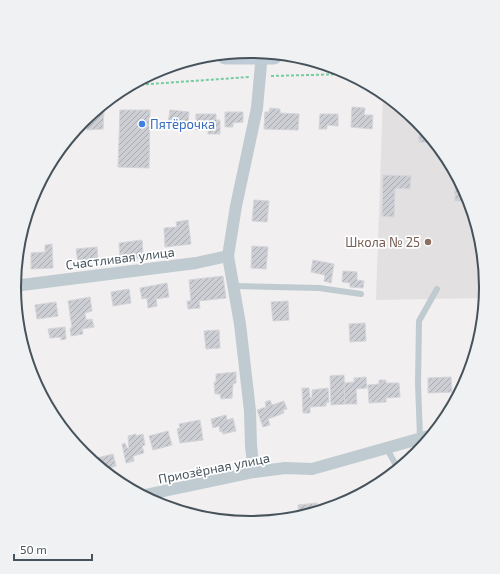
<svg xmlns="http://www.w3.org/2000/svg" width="500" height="574" viewBox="0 0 500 574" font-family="'Exo 2',sans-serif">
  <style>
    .education { fill: #e2e0e1 }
    .building { fill: url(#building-hatch); stroke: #d3d5da }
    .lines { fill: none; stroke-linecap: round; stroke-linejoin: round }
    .path { stroke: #75cd9f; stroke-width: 2; stroke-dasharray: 3 2; stroke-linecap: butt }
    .lane { stroke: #bfcad1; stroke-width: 6 }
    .street { stroke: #bfcad1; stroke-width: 12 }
    .secondary { stroke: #bfcbd6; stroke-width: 17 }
    .shop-dot { fill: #3f7fe0; stroke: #fff; stroke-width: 1.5 }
    .education-dot { fill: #8d6e63; stroke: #fff; stroke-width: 1.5 }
    .labels { text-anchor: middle; stroke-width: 3.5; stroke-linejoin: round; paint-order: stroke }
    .shop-label { font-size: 13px; fill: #366cbe; stroke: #fff; text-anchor: start }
    .education-label { font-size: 13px; fill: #785e54; stroke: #fff; text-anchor: end }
    .street-label { font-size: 13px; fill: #47535c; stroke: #fff }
    .rim { fill: none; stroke: #47535c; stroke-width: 2 }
  </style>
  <defs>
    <pattern id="building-hatch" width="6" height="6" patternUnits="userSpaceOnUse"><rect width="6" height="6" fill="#ccced4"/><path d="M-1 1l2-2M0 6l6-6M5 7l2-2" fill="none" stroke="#a7aaaf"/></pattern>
  </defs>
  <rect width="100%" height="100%" fill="#f1efef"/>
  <polygon class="education" points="383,97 417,120 468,197 486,287 484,298 376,300"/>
  <g class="building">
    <polygon points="352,107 365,108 364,115 373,115 372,129 351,127"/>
    <polygon points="270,108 280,109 280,113 299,114 298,130 264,129 265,112 269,112"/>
    <polygon points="98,110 104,110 103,129 87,130 87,123 82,122"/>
    <polygon points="120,110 150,110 149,168 118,167"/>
    <polygon points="170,110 189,112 188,125 168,124"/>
    <polygon points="225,112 243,112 243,122 233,123 233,127 225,127"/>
    <polygon points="196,114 216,114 216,120 220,120 220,134 208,134 208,129 196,130"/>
    <polygon points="320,114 338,114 338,126 327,125 327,129 319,129"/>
    <polygon points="419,124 432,143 419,142"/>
    <polygon points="383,175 411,176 410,189 395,188 394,217 382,216"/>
    <polygon points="455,178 468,197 469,201 455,201"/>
    <polygon points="254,200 269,201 267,222 252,221"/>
    <polygon points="188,220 191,244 165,247 164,228 177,227 176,222"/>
    <polygon points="142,240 143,253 139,254 140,258 120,260 119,243"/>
    <polygon points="52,244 53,268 31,269 31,253 45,252 45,245"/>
    <polygon points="252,246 268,247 266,269 251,268"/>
    <polygon points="97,247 98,261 78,263 76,249"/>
    <polygon points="313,260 334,264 331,283 324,281 325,275 311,272"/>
    <polygon points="343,271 357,272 357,280 364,281 363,288 350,287 350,283 342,282"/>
    <polygon points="223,276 226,298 199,301 200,308 188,309 187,301 191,301 189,280"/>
    <polygon points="167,283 169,297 156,299 157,306 148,308 147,298 142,299 140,288"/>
    <polygon points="129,289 131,303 113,306 111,292"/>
    <polygon points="90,297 92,311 85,313 86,320 92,319 94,327 82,329 83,334 71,336 70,328 72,328 68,301"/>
    <polygon points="288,301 289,320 273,321 271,302"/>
    <polygon points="56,302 58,316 37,319 35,305"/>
    <polygon points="365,323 366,341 350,342 349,324"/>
    <polygon points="65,327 66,339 61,340 61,337 50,338 48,329"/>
    <polygon points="219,330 220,348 206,349 204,331"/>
    <polygon points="236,372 236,383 233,384 232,398 221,399 220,394 215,394 214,382 216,382 216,374"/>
    <polygon points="344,375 345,404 331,405 330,376"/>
    <polygon points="366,377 367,388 356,389 357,404 345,404 344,383 354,382 354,378"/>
    <polygon points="451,377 452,392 428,393 428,378"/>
    <polygon points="379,380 386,380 386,383 399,383 400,397 386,398 386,402 369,403 368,385 379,384"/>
    <polygon points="302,388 309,388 310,398 312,397 312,390 328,388 329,402 326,403 326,406 310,407 310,413 303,413"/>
    <polygon points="270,400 272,405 284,401 287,409 283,410 284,413 268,419 270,425 263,427 257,410 266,407 265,402"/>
    <polygon points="226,415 227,420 233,418 236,431 223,434 222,431 220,432 219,426 213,428 211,419"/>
    <polygon points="200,420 203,440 180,443 177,429 180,428 179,424"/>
    <polygon points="168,431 172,445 153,450 149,436"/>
    <polygon points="136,434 136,436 143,434 145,445 142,446 144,453 133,456 134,461 126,463 122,444 125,443 127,448 129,448 128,436"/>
    <polygon points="113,454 116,466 106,469 98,464 97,458"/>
    <polygon points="317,503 318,510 299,513 298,505"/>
    <polygon points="276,514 276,518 254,522 254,515"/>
    <polygon points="246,516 246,522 222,517"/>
  </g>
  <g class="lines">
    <g class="path">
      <polyline points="271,76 348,74"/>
      <polyline points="136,85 249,77"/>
    </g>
    <g class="lane">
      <polyline points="234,286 319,288 361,294"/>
      <polyline points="420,438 418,383 419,321 437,289"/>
      <polyline points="386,447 397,467"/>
    </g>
    <g class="street">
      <polyline points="14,286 196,263 228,256"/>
      <polyline points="254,472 251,446 250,411 240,324 228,256 236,206 257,108 262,53"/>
      <polyline points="145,495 254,472 285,468 312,469 429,436"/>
    </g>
    <polyline class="secondary" points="225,56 274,56"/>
  </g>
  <circle class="shop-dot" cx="142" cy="124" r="4"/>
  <circle class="education-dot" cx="428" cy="242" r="4"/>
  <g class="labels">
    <g class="shop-label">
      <text x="150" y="129">Пятёрочка</text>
    </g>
    <g class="education-label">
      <text x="420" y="247">Школа № 25</text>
    </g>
    <g class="street-label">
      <text transform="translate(120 258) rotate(-7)" y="5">Счастливая улица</text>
      <text transform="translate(214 468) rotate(-11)" y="5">Приозёрная улица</text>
    </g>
  </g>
  <path d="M0 0H500V574H0ZM21 287a229 229 0 1 1 458 0a229 229 0 1 1-458 0Z" fill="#f0f1f2" fill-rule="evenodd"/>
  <path class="rim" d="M21 287a229 229 0 1 1 458 0a229 229 0 1 1-458 0Z"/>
  <path d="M14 554v6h78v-6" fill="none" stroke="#47535c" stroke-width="2"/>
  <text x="20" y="554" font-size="12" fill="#47535c" stroke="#ffffff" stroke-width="3" paint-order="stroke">50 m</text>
</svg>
